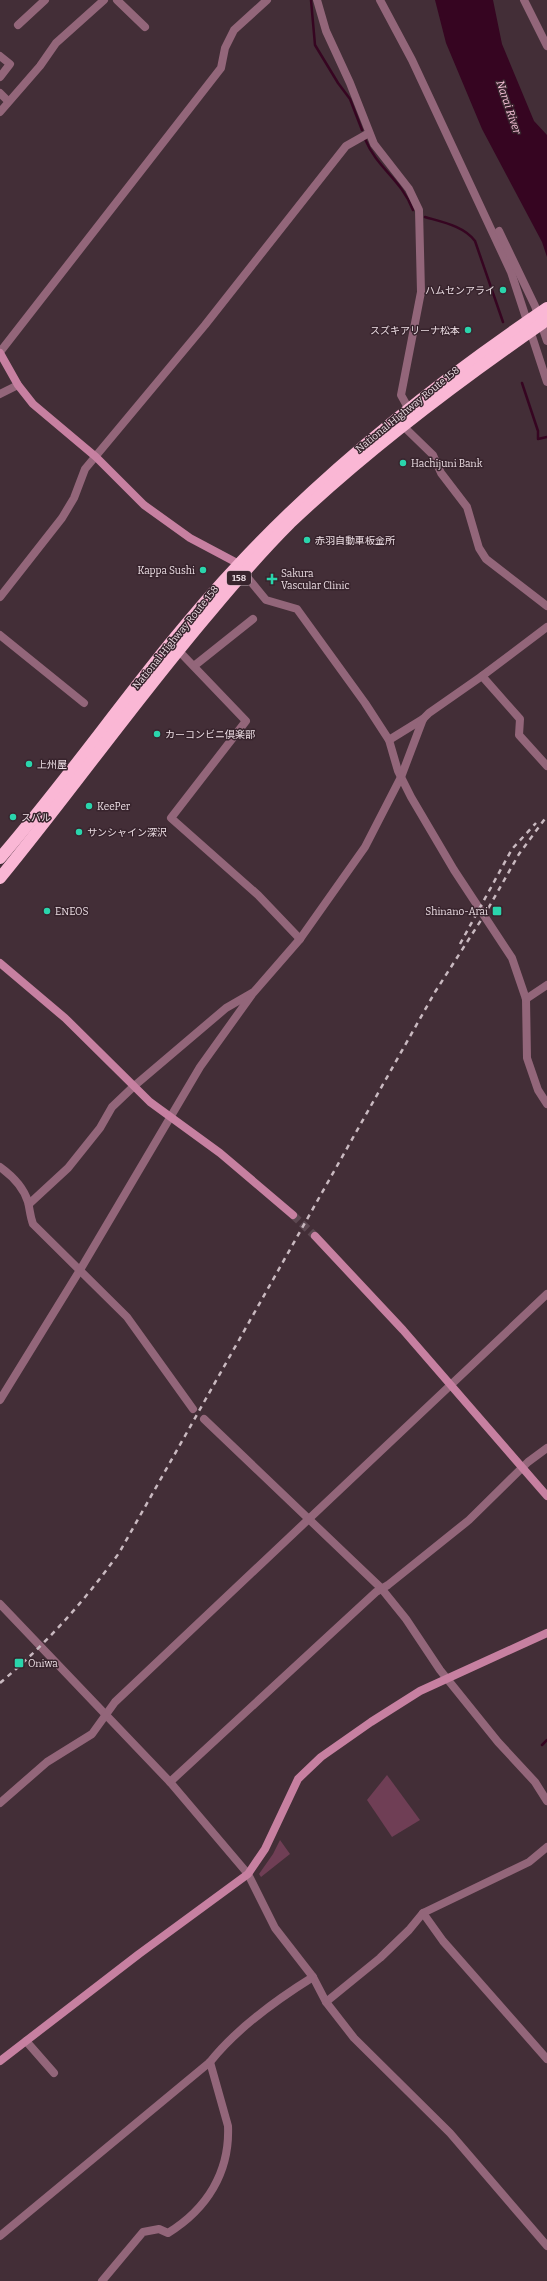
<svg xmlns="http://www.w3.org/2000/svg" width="547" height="2281" viewBox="0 0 547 2281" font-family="Bitter,'Noto Sans JP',serif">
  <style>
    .green { fill: #6f3e55 }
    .water { fill: #360521 }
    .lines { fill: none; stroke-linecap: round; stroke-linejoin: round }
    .stream { stroke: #360521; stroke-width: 2.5 }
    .secondary-tunnel { stroke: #5c4851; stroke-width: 8; stroke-dasharray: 8 4; stroke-linecap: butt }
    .street { stroke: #93667a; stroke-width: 8 }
    .secondary { stroke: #c780a1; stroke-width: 8 }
    .highway { stroke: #fab7d5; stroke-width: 12 }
    .rail { stroke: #c9b9c0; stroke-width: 2.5; stroke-dasharray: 5 5; stroke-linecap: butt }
    .poi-dot { fill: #2ad5ac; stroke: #38242d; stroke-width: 1.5 }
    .labels { text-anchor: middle; stroke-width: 3; stroke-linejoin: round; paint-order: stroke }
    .shield { fill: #38242d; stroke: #b6a6ad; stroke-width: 1 }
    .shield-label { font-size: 9px; font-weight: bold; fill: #ecdee4 }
    .poi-label { font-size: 10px; fill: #ecdee4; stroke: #38242d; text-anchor: start }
    .street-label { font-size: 10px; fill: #ecdee4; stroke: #38242d }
    .water-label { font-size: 11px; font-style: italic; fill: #fac4db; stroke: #38242d }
  </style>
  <rect width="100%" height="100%" fill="#432e37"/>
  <g class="green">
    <polygon points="387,1775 420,1820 392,1837 367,1800"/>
    <polygon points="280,1840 290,1854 261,1877 259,1874 273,1854"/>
  </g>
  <polygon class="water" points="435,0 493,0 502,44 534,121 547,135 547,257 542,242 482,129 446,43"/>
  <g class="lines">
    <g class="stream">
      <polyline points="311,0 315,45 338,83 350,99 362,130"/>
      <path d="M365 139C377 168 401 179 413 210"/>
      <path d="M425 217C442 222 464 226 475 241L503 322"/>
      <polyline points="522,383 538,431 538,439 547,437"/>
      <polyline points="542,1745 547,1740"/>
    </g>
    <polyline class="secondary-tunnel" points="293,1215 315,1236"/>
    <g class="street">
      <polyline points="117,0 145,27"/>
      <polyline points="317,0 326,31 350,83 374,144 409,189 419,210 421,292 401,395 411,413"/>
      <polyline points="380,0 412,60 511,272 547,382"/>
      <polyline points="524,0 547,46"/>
      <polyline points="18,25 45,0"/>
      <polyline points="0,56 10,64 0,77"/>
      <polyline points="0,93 8,101"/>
      <polyline points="0,112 40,66 56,43 104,0"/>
      <polyline points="499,231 535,306 547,341"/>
      <polyline points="0,352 221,68 225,48 234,30 267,0"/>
      <polyline points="0,394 18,385"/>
      <polyline points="400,423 433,455 441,473 467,507 479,548 486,559 547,606"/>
      <polyline points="243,572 266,600 297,609 365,703 389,740 398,771 411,797 454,870 512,958 526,999 527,1058 538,1090 547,1104"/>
      <polyline points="0,597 62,518 74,498 85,469 205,325 346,146 369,133"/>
      <polyline points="0,635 84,703"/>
      <polyline points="178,650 246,721 171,818 258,895 300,939"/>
      <polyline points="194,666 253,619"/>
      <polyline points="482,676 520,719 519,735 547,766"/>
      <polyline points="389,740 423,719"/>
      <polyline points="526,999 547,985"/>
      <path d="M0 1167C11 1175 24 1188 28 1202 30 1210 30 1216 33 1224L127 1317 193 1409"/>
      <polyline points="29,1204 68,1168 100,1128 112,1107 133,1087 226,1008 252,993"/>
      <polyline points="0,1400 80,1270 200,1067 253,993 300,939 365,847 401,777 423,719 429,713 482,676 547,627"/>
      <polyline points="204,1419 381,1588 406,1619 440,1670 498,1742 535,1782 547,1801"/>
      <polyline points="0,1604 170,1782 248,1874 275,1928 313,1977 326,2002 354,2038 450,2133 547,2246"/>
      <polyline points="170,1782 376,1592 388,1585 469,1520 528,1462 547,1448"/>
      <polyline points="0,1803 47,1762 92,1734 115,1702 547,1294"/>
      <polyline points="423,1913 443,1941 547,2059"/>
      <polyline points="326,2002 380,1958 409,1930 423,1913 529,1862 547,1847"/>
      <polyline points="26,2041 54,2073"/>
      <path d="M0 2236 210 2062C237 2028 276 2000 313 1977"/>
      <path d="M102 2281 143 2232 159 2229 168 2233C207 2209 230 2172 228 2126L210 2062"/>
    </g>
    <g class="secondary">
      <polyline points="0,353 18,385 33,404 96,457 144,505 190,538 239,564 241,567"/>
      <polyline points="0,963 65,1018 150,1102 220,1153 293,1215"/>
      <polyline points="315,1236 403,1330 547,1496"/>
      <polyline points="0,2061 139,1954 248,1874 265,1849 298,1779 321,1757 371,1722 420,1691 547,1633"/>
    </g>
    <g class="highway">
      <path d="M0 858C83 762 153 655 240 563 332 465 436 383 547 308"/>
      <path d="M0 878C72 790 137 698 211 611 236 581 262 551 290 523 369 448 457 382 547 320"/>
    </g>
    <g class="rail">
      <polyline points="460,944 512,849 536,823"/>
      <path d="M0 1683C47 1643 83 1603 119 1553L435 992 485 914 519 854 547 816"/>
    </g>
  </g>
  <g class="poi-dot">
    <circle cx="503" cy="290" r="4"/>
    <circle cx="468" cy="330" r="4"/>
    <circle cx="403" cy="463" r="4"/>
    <circle cx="307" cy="540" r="4"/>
    <circle cx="203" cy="570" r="4"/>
    <path d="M270 573h4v4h4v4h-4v4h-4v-4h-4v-4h4z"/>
    <circle cx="157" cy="734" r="4"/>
    <circle cx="29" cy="764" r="4"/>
    <circle cx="89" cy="806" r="4"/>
    <circle cx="13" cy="817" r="4"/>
    <circle cx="79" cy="832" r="4"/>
    <circle cx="47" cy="911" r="4"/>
    <rect x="492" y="906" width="10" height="10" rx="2"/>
    <rect x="14" y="1658" width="10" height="10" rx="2"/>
  </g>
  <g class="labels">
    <rect class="shield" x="227" y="571" width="24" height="14" rx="3"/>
    <g class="shield-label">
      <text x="239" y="581">158</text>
    </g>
    <g class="poi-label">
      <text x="495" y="294" text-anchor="end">ハムセンアライ</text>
      <text x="460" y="334" text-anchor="end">スズキアリーナ松本</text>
      <text x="411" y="467">Hachijuni Bank</text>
      <text x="315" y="544">赤羽自動車板金所</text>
      <text x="195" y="574" text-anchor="end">Kappa Sushi</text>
      <text x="281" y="577">Sakura<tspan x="281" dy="12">Vascular Clinic</tspan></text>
      <text x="165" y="738">カーコンビニ倶楽部</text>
      <text x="37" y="768">上州屋</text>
      <text x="97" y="810">KeePer</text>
      <text x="21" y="821">スバル</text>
      <text x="87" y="836">サンシャイン深沢</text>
      <text x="55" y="915">ENEOS</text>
      <text x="488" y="915" text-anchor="end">Shinano-Arai</text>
      <text x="28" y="1667">Oniwa</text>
    </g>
    <g class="street-label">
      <text transform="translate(407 409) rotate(-39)" y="4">National Highway Route 158</text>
      <text transform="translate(175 637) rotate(-51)" y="4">National Highway Route 158</text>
    </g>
    <g class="water-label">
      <text transform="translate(509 107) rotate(71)" y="4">Narai River</text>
    </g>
  </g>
</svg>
